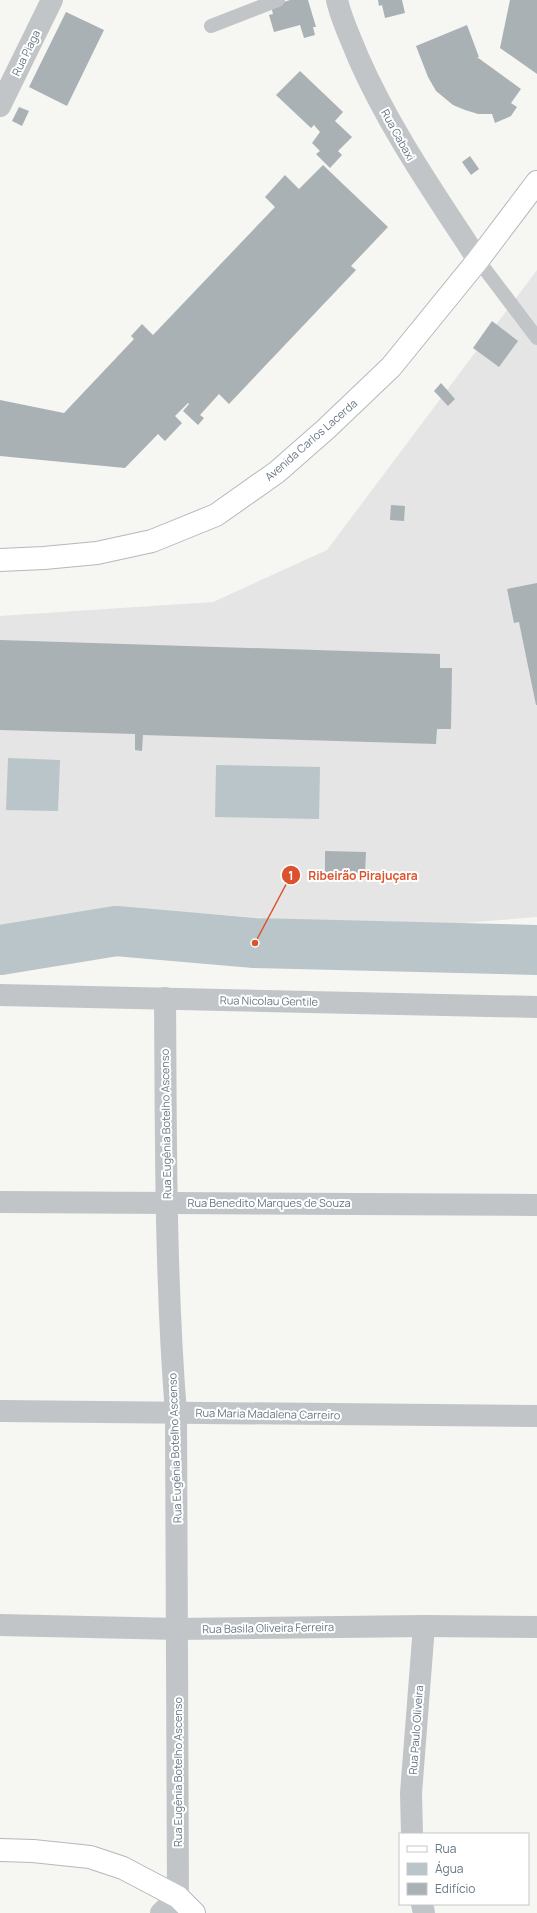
<svg xmlns="http://www.w3.org/2000/svg" width="537" height="1913" viewBox="0 0 537 1913" font-family="Manrope,sans-serif">
  <style>
    .built { fill: #e4e5e4 }
    .water { fill: #b9c5c9 }
    .lines { fill: none; stroke-linecap: round; stroke-linejoin: round }
    .river { stroke: #b9c5c9; stroke-width: 50 }
    .building { fill: #a9b1b5 }
    .secondary-casing { stroke: #b4b9bd; stroke-width: 24 }
    .primary-casing { stroke: #b4b9bc; stroke-width: 24 }
    .service { stroke: #c1c5c8; stroke-width: 14 }
    .minor { stroke: #c1c5c8; stroke-width: 22 }
    .tertiary { stroke: #c1c5c8; stroke-width: 22 }
    .secondary { stroke: #fff; stroke-width: 22 }
    .primary { stroke: #fff; stroke-width: 22 }
    .labels { text-anchor: middle; stroke-width: 4; stroke-linejoin: round; paint-order: stroke }
    .street-label { font-size: 11px; fill: #667683; stroke: #fff }
    .leader { fill: none; stroke: #db532e; stroke-width: 1.5 }
    .callout-dot { fill: #db532e; stroke: #fff; stroke-width: 1.5 }
    .mark-label { font-size: 12px; text-anchor: middle; font-weight: bold; fill: #fff }
    .callout-label { font-size: 12px; text-anchor: middle; font-weight: bold; fill: #db532e; stroke: #fff; stroke-width: 4; stroke-linejoin: round; paint-order: stroke }
  </style>
  <rect width="100%" height="100%" fill="#f6f6f3"/>
  <polygon class="built" points="537,270 537,917 401,928 114,907 16,927 0,926 0,616 213,602 327,550"/>
  <g class="water">
    <polygon points="8,758 60,760 58,811 6,810"/>
    <polygon points="216,765 320,767 319,819 215,817"/>
  </g>
  <g class="lines">
    <polyline class="river" points="0,950 116,931 255,943 537,950"/>
  </g>
  <g class="building">
    <polygon points="290,0 308,0 316,27 313,27 315,35 304,38 300,25 274,32 269,15 273,14 271,6"/>
    <polygon points="378,0 402,0 405,13 385,18 382,5 379,6"/>
    <polygon points="510,0 537,0 537,74 500,48"/>
    <polygon points="66,12 104,30 67,106 29,87"/>
    <polygon points="467,25 479,57 477,57 521,89 511,103 517,107 511,116 495,123 492,114 478,114 465,110 453,105 436,91 428,77 416,46"/>
    <polygon points="300,71 343,112 335,121 352,137 338,151 342,155 330,168 316,154 320,151 312,143 320,132 314,125 311,128 276,95"/>
    <polygon points="19,107 29,111 22,126 12,121"/>
    <polygon points="470,156 479,169 471,175 462,162"/>
    <polygon points="323,165 388,227 351,266 356,270 229,404 219,394 200,415 204,418 198,425 183,411 189,404 188,403 175,416 182,423 165,441 158,434 125,468 0,456 0,400 64,413 134,339 131,336 142,324 153,335 275,207 265,197 285,175 299,189"/>
    <polygon points="492,321 518,341 499,367 473,348"/>
    <polygon points="441,383 455,399 448,406 434,391"/>
    <polygon points="391,505 405,506 404,521 390,520"/>
    <polygon points="537,583 537,705 536,705 519,622 514,623 507,589"/>
    <polygon points="0,640 440,654 440,668 452,668 451,729 437,729 436,744 143,735 142,751 135,750 135,734 0,730"/>
    <polygon points="325,851 366,852 365,873 325,872"/>
  </g>
  <g class="lines">
    <defs>
      <polyline id="secondary" points="0,1850 33,1851 90,1857 123,1868 178,1897 194,1913"/>
      <polyline id="primary" points="0,560 44,558 97,553 152,541 216,515 277,472 326,429 391,367 478,260 537,182"/>
    </defs>
    <use href="#secondary" class="secondary-casing"/>
    <use href="#primary" class="primary-casing"/>
    <g class="service">
      <polyline points="211,26 278,0"/>
      <polyline points="478,260 537,338"/>
    </g>
    <g class="minor">
      <polyline points="0,106 52,0"/>
      <polyline points="0,1202 537,1205"/>
      <polyline points="0,1411 537,1416"/>
      <polyline points="0,1625 178,1629 424,1626 537,1627"/>
      <polyline points="412,1834 411,1793 424,1626"/>
      <polyline points="422,1904 424,1913"/>
      <path d="M161 1913 178 1897 176 1413C165 1275 166 1136 165 998"/>
    </g>
    <g class="tertiary">
      <path d="M337 0C341 19 351 39 358 57 390 130 435 194 478 260"/>
      <polyline points="0,995 537,1007"/>
    </g>
    <use href="#secondary" class="secondary"/>
    <use href="#primary" class="primary"/>
  </g>
  <g class="labels">
    <g class="street-label">
      <text transform="translate(26 53) rotate(-64)" y="4">Rua Piaga</text>
      <text transform="translate(398 135) rotate(61)" y="4">Rua Cabaxi</text>
      <text transform="translate(311 440) rotate(-41)" y="4">Avenida Carlos Lacerda</text>
      <text transform="translate(269 1001) rotate(1)" y="4">Rua Nicolau Gentile</text>
      <text transform="translate(166 1124) rotate(-91)" y="4">Rua Eugênia Botelho Ascenso</text>
      <text x="269" y="1207">Rua Benedito Marques de Souza</text>
      <text transform="translate(268 1414) rotate(1)" y="4">Rua Maria Madalena Carreiro</text>
      <text transform="translate(175 1448) rotate(-92)" y="4">Rua Eugênia Botelho Ascenso</text>
      <text transform="translate(268 1628) rotate(-1)" y="4">Rua Basila Oliveira Ferreira</text>
      <text transform="translate(416 1730) rotate(-86)" y="4">Rua Paulo Oliveira</text>
      <text transform="translate(178 1772) rotate(-90)" y="4">Rua Eugênia Botelho Ascenso</text>
    </g>
  </g>
  <path class="leader" d="M255 943L291 875"/>
  <g class="callout-dot">
    <circle cx="255" cy="943" r="4"/>
    <circle cx="291" cy="875" r="10"/>
  </g>
  <g class="mark-label">
    <text x="291" y="880">1</text>
  </g>
  <g class="callout-label">
    <text x="363" y="880">Ribeirão Pirajuçara</text>
  </g>
  <rect x="399" y="1833" width="130" height="72" fill="#ffffff" stroke="#c2c8cd"/>
  <rect x="407" y="1846" width="20" height="6" fill="#ffffff" stroke="#c2c8cd"/>
  <text x="435" y="1853" font-size="12" fill="#667683">Rua</text>
  <rect x="407" y="1863" width="20" height="12" fill="#b9c5c9" stroke="#c2c8cd"/>
  <text x="435" y="1873" font-size="12" fill="#667683">Água</text>
  <rect x="407" y="1883" width="20" height="12" fill="#a9b1b5" stroke="#c2c8cd"/>
  <text x="435" y="1893" font-size="12" fill="#667683">Edifício</text>
</svg>
